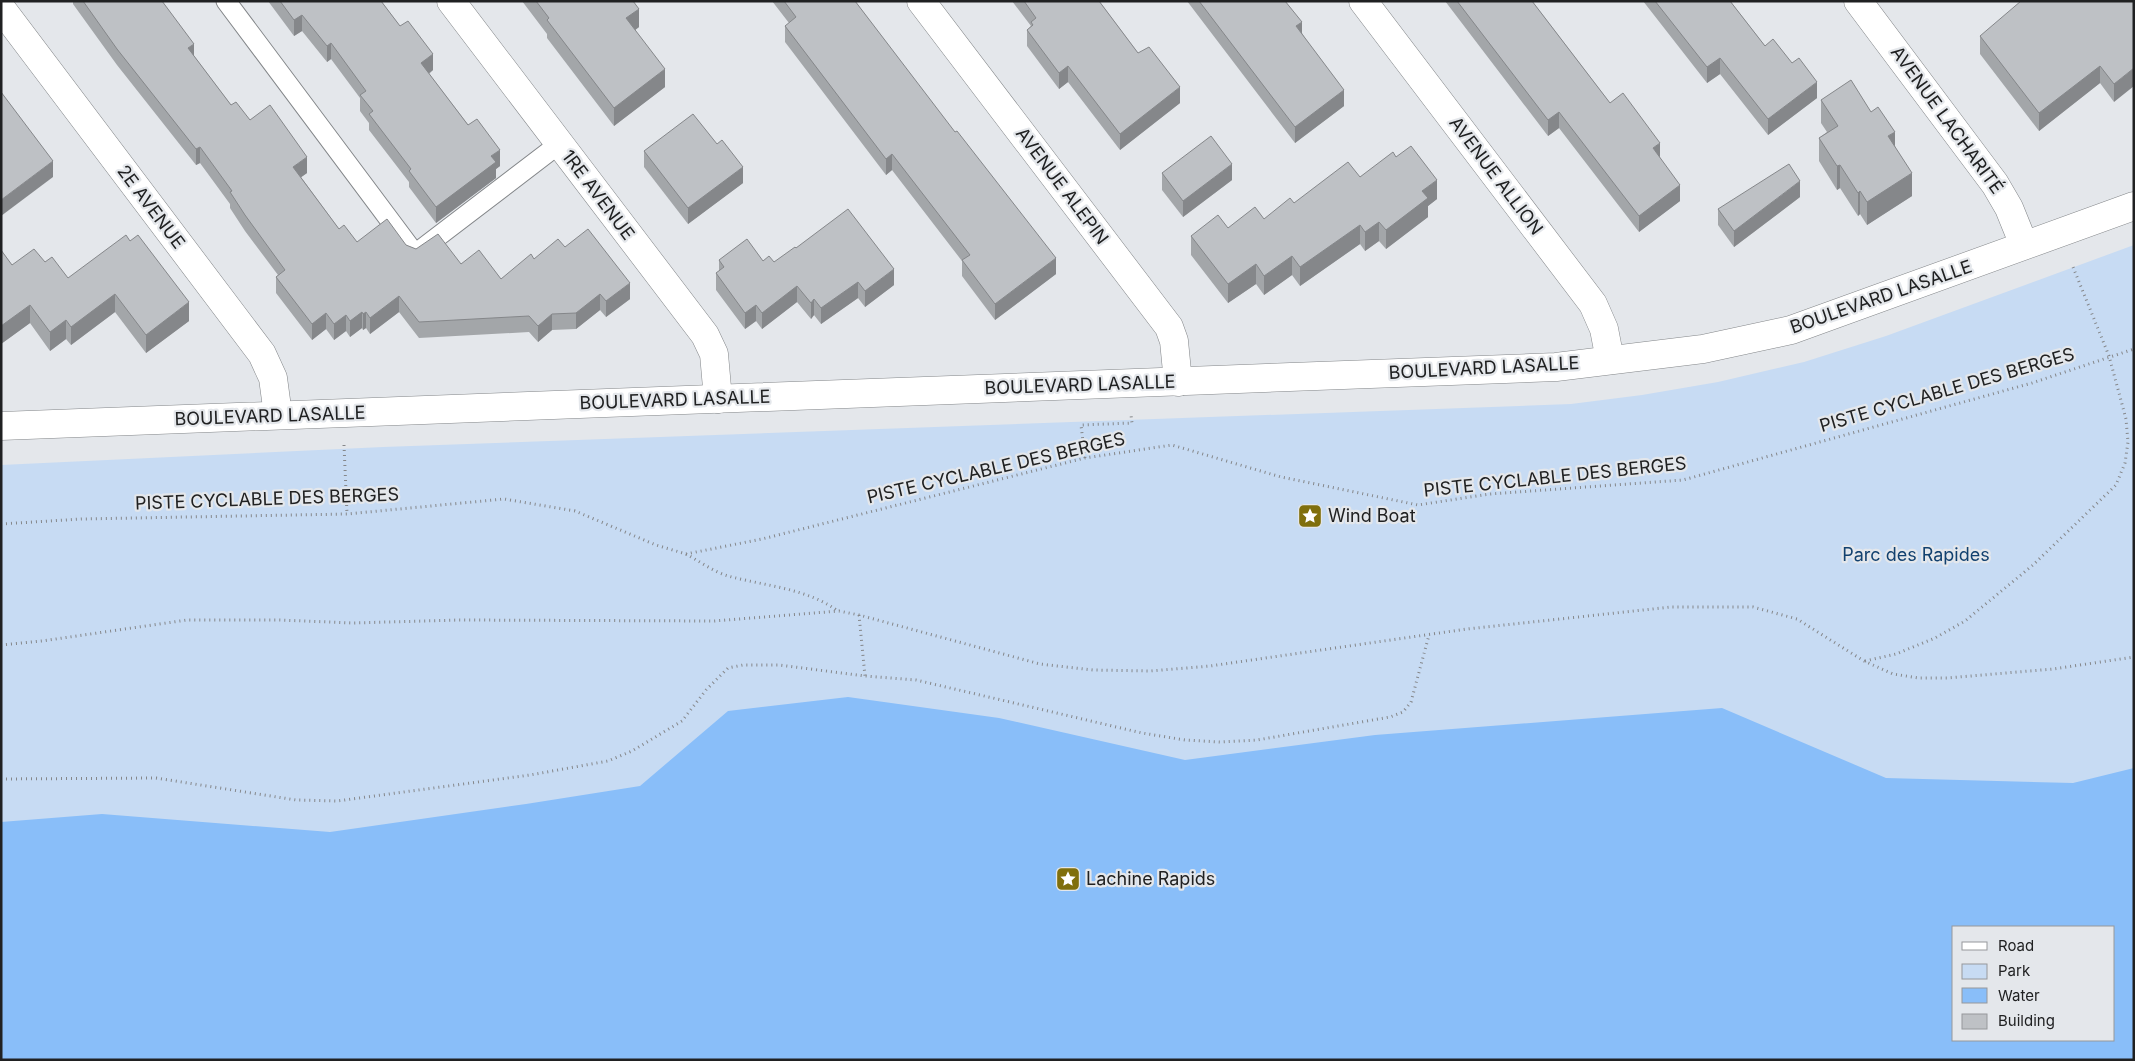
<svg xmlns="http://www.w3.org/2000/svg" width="2135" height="1061" viewBox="0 0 2135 1061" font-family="Inter,sans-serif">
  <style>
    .green { fill: #c7dbf3; fill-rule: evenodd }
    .water { fill: #89bef9; fill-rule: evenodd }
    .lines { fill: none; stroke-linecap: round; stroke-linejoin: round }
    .service-casing { stroke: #838689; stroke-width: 21 }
    .minor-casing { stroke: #838689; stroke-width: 29 }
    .secondary-casing { stroke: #838689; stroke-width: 29 }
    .path { stroke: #85878a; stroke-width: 3; stroke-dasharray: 1 4; stroke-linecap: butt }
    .service { stroke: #fff; stroke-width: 19 }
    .minor { stroke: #fff; stroke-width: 28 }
    .secondary { stroke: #fff; stroke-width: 28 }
    .wall { fill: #a3a6a9 }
    .shaded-wall { fill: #85878a }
    .building { fill: #bec1c5; stroke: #85878a }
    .labels { text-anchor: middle; stroke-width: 4.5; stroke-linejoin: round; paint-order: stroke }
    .street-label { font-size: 18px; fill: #202122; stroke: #e4e7eb }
    .poi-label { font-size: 18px; fill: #202122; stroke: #e4e7eb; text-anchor: start }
    .park-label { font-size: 18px; fill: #12416f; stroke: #e4e7eb }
  </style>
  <rect width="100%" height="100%" fill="#e4e7eb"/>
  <path class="green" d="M2134 245V1060H1V465L383 447 1571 404 1642 395 1718 382 1804 362 1886 336ZM1954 927H2114V1040H1954Z"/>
  <path class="water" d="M848 697 999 718 1185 760 1375 735 1722 708 1886 778 2073 783 2134 768V1060H1V822L102 814 330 832 526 804 640 786 728 711ZM1954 927H2114V1040H1954Z"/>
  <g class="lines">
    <defs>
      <polyline id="service" points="226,1 415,254 559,144"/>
      <g id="minor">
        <polyline points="451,1 705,335 714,354 718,399"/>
        <polyline points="921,1 1169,327 1174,341 1178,382"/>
        <polyline points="1363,1 1593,304 1604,329 1610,360"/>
        <polyline points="1858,1 1995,184 2009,208 2024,245"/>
        <polyline points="1,8 262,354 273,378 278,415"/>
      </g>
      <polyline id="secondary" points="1,426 1556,367 1703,349 1791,330 2134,206"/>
    </defs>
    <use href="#service" class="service-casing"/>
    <use href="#minor" class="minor-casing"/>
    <use href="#secondary" class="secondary-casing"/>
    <g class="path">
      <polyline points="344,445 347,514"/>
      <polyline points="1085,458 1081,425 1132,423 1131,415"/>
      <polyline points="1,524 81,519 347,514 504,499 575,511 656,545 686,554 762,539 1085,458 1172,445 1281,477 1418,505 1490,494 1683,480 2032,383 2134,349"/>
      <path d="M686 554C699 561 714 572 728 576 765 586 806 588 838 611"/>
      <polyline points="859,615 865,676"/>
      <polyline points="1,645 42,641 187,620 280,620 353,623 459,620 714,621 839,611 859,615 1040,664 1093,670 1150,671 1210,666 1467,629 1671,607 1753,607 1797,619 1864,661 1893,674 1919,678 1947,678 2053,669 2134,657"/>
      <polyline points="1865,661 1896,654 1935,638 1965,621 2033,565 2116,485 2125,463 2128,442 2126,419 2109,356 2073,267"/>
      <polyline points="1,779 156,778 296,800 337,801 530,775 608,761 632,751 682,721 706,690 728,668 743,665 779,665 865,676 916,680 1142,733 1185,740 1220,742 1257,740 1390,717 1403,712 1411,702 1429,635"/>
    </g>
    <use href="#service" class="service"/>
    <use href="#minor" class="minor"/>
    <use href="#secondary" class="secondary"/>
  </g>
  <g class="wall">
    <polygon points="73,1 162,1 194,56 231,105 250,120 307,173 301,177 339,229 357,242 406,245 416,249 461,264 501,279 534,259 565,247 630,299 606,317 600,310 576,329 552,330 538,342 529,332 419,338 399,312 370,334 366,328 363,330 362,328 350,337 346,331 334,340 326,329 312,340 276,293 276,277 278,275 245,231 230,208 230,204 200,163 196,165 117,65 73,4"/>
    <polygon points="268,1 381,1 433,70 429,74 500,166 496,169 496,178 436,223 409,187 409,182 369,130 369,123 360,111 360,98 331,59 327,62 302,31 294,36"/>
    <polygon points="522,1 633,1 639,27 635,30 665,87 614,126 547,38 547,34"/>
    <polygon points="772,1 855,1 1056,274 995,320 962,276 962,261 892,170 886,175 785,42 785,26 789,23"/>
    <polygon points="1012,1 1099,1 1138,53 1180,103 1120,150 1068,82 1059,89 1027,46 1027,30 1031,26"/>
    <polygon points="1187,1 1285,1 1302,33 1344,106 1295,143"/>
    <polygon points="1445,1 1532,1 1610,103 1660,158 1680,201 1639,232 1559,128 1548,136"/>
    <polygon points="1643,1 1730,1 1765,46 1817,98 1768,135 1720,74 1707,83"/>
    <polygon points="2134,1 2114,102 2100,83 2039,131 1980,54 1980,36"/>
    <polygon points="1821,100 1871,112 1895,146 1912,196 1867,225 1860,214 1858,216 1840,188 1837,190 1819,161 1819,138 1827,132 1821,123"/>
    <polygon points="717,144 743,183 688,224 644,167 644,151"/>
    <polygon points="1396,157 1437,199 1428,206 1428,217 1386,249 1379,241 1365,251 1360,244 1300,286 1292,275 1264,295 1256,284 1228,303 1191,255 1191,236 1264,219 1294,203 1360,177"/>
    <polygon points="1162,173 1232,180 1183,217 1162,190"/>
    <polygon points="1800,197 1734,247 1718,225 1718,209"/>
    <polygon points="796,248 894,285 865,307 858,298 821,324 814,315 811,319 797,302 762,329 756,321 745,329 716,290 716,273 719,271 719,260 774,262"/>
    <polygon points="1,250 12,265 45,262 68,278 189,321 146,353 115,312 71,345 66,339 50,351 30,323 1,344"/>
  </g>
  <g class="shaded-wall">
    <polygon points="639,9 639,27 626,37 626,18"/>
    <polygon points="302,15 302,31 294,36 294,20"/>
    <polygon points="1302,22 1302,38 1296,26"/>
    <polygon points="331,43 331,59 327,62 327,46"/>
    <polygon points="194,44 194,60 188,48"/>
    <polygon points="433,54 433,70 421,79 421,63"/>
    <polygon points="1720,58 1720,74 1707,83 1707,67"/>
    <polygon points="1068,66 1068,82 1059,89 1059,73"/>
    <polygon points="2100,66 2100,83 2039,131 2039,113"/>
    <polygon points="2134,68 2134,86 2114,102 2114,84"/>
    <polygon points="665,69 665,87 614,126 614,108"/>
    <polygon points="1817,82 1817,98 1768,135 1768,119"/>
    <polygon points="1180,87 1180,103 1120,150 1120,134"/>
    <polygon points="1344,90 1344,106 1295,143 1295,127"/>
    <polygon points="1559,112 1559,128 1548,136 1548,120"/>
    <polygon points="1895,132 1895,155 1888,136"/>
    <polygon points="1660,143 1660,159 1653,148"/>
    <polygon points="200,147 200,163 196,165 196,149"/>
    <polygon points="500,150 500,166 496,169 496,178 436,223 436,207 491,156"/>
    <polygon points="892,154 892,170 886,175 886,159"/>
    <polygon points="307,157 307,173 293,183 293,167"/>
    <polygon points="53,161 53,177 1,216 1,200"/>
    <polygon points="1232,164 1232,180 1183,217 1183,201"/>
    <polygon points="1840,165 1840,188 1837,190 1837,166"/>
    <polygon points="743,167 743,183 688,224 688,208"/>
    <polygon points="1912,173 1912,196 1867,225 1867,202"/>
    <polygon points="1437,180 1437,199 1428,206 1428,217 1386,249 1386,230 1422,191"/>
    <polygon points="1800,181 1800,197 1734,247 1734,231"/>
    <polygon points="1680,185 1680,201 1639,232 1639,216"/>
    <polygon points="1860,191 1860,214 1858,216 1858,193"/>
    <polygon points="1379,222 1379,241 1365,251 1365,232"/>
    <polygon points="1360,225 1360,244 1300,286 1300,267"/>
    <polygon points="1292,256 1292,275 1264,295 1264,276"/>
    <polygon points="1056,258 1056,274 995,320 995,304"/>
    <polygon points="1256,264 1256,284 1228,303 1228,284"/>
    <polygon points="894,269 894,285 865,307 865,291"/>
    <polygon points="858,282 858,298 821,324 821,308"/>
    <polygon points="630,283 630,299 606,317 606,301"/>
    <polygon points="797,286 797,302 762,329 762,313"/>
    <polygon points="115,294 115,312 71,345 71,327"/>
    <polygon points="600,294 600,310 576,329 576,313"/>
    <polygon points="399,296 399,312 370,334 370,318"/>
    <polygon points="814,299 814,315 811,319 811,303"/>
    <polygon points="189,302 189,321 146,353 146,335"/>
    <polygon points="30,305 30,323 1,344 1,326"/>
    <polygon points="756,305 756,321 745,329 745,313"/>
    <polygon points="362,312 362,328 350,337 350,321"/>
    <polygon points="366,312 366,328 363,330 363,314"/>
    <polygon points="326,313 326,329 312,340 312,324"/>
    <polygon points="552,314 552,330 538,342 538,326"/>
    <polygon points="346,315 346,331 334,340 334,324"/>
    <polygon points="66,320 66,339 50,351 50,332"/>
  </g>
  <g class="building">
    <polygon points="83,1 162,1 194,44 188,48 231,105 236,102 250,120 270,105 307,157 293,167 339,229 344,225 357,242 387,219 406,245 416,249 438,234 461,264 479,250 501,279 531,254 534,259 558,239 565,247 588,229 630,283 606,301 600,294 576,313 552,314 538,326 529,316 419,322 399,296 370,318 366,312 363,314 362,312 350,321 346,315 334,324 326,313 312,324 276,277 285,270 245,215 230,192 232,191 200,147 196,149 117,49"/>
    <polygon points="280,1 381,1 400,26 408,21 433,54 421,63 468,125 477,119 500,150 491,156 496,162 436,207 409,171 411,169 369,114 373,111 360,95 366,91 331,43 327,46 302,15 294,20"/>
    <polygon points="536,1 633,1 639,9 626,18 665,69 614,108 547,20 549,18"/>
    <polygon points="784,1 855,1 955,132 957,131 1056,258 995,304 962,260 970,255 892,154 886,159 785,26 796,17"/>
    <polygon points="1024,1 1099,1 1138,53 1149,47 1180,87 1120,134 1068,66 1059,73 1027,30 1033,25 1031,22 1036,18"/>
    <polygon points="1199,1 1285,1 1302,22 1296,26 1344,90 1295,127"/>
    <polygon points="1457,1 1532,1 1610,103 1623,93 1660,143 1653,148 1680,185 1639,216 1559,112 1548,120"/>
    <polygon points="1655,1 1730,1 1765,46 1773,39 1792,63 1799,58 1817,82 1768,119 1720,58 1707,67"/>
    <polygon points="2021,1 2134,1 2134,68 2114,84 2100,66 2039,113 1980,36"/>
    <polygon points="1851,80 1871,112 1878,107 1895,132 1888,136 1912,173 1867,202 1860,191 1858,193 1840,165 1837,166 1819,138 1838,126 1821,100"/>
    <polygon points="1,92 53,161 1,200"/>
    <polygon points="693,114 717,144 722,140 743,167 688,208 644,151"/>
    <polygon points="1211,136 1232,164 1183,201 1162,173"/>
    <polygon points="1411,146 1437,180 1422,191 1428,198 1386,230 1379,222 1365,232 1360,225 1300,267 1292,256 1264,276 1256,264 1228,284 1191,236 1218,215 1228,228 1255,207 1264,219 1290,198 1294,203 1348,162 1360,177 1393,152 1396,157"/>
    <polygon points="1789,164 1800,181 1734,231 1718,209"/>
    <polygon points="848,209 894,269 865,291 858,282 821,308 814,299 811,303 797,286 762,313 756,305 745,313 716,273 724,267 719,260 747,239 763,261 769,256 774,262 795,247 796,248"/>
    <polygon points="126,235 130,241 138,235 189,302 146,335 115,294 71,327 66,320 50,332 30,305 1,326 1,250 12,265 34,249 45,262 52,257 68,278"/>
  </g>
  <defs>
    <symbol id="sight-square" viewBox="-11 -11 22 22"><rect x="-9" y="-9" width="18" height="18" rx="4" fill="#806f0c" stroke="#e4e7eb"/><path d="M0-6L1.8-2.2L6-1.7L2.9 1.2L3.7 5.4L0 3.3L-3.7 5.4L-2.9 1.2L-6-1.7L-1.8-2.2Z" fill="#fff"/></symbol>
  </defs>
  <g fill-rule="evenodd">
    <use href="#sight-square" x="1296" y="502" width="28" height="28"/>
    <use href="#sight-square" x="1054" y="865" width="28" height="28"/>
  </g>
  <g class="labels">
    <g class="street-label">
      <text transform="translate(1947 120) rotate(54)" y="6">AVENUE LACHARITÉ</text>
      <text transform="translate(1496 176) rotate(53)" y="6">AVENUE ALLION</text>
      <text transform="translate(1062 186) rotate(53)" y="6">AVENUE ALEPIN</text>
      <text transform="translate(598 195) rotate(53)" y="6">1RE AVENUE</text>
      <text transform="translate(151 207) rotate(53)" y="6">2E AVENUE</text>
      <text transform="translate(1881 297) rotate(-19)" y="6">BOULEVARD LASALLE</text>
      <text transform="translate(1484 368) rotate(-3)" y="6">BOULEVARD LASALLE</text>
      <text transform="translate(1080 385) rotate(-2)" y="6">BOULEVARD LASALLE</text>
      <text transform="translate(1947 390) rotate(-16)" y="6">PISTE CYCLABLE DES BERGES</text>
      <text transform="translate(675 400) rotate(-2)" y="6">BOULEVARD LASALLE</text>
      <text transform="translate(270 416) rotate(-2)" y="6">BOULEVARD LASALLE</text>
      <text transform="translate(996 468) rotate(-13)" y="6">PISTE CYCLABLE DES BERGES</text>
      <text transform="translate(1555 477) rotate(-6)" y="6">PISTE CYCLABLE DES BERGES</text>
      <text transform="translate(267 499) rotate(-2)" y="6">PISTE CYCLABLE DES BERGES</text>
    </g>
    <g class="poi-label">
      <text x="1328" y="522">Wind Boat</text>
      <text x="1086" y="885">Lachine Rapids</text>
    </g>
    <g class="park-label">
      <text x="1916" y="561">Parc des Rapides</text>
    </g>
  </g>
  <rect width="2135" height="1061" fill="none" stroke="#202122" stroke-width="5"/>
  <rect x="1952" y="926" width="162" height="115" fill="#e4e7eb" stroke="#96989b"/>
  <rect x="1962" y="942" width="25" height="8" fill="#ffffff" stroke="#96989b"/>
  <text x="1998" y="951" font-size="15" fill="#202122">Road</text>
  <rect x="1962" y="964" width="25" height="15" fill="#c7dbf3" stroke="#96989b"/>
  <text x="1998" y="976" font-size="15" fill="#202122">Park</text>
  <rect x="1962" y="988" width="25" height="15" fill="#89bef9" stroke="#96989b"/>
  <text x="1998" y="1001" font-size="15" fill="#202122">Water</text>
  <rect x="1962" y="1014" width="25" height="15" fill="#bec1c5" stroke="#96989b"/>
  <text x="1998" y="1026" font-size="15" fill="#202122">Building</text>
</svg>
